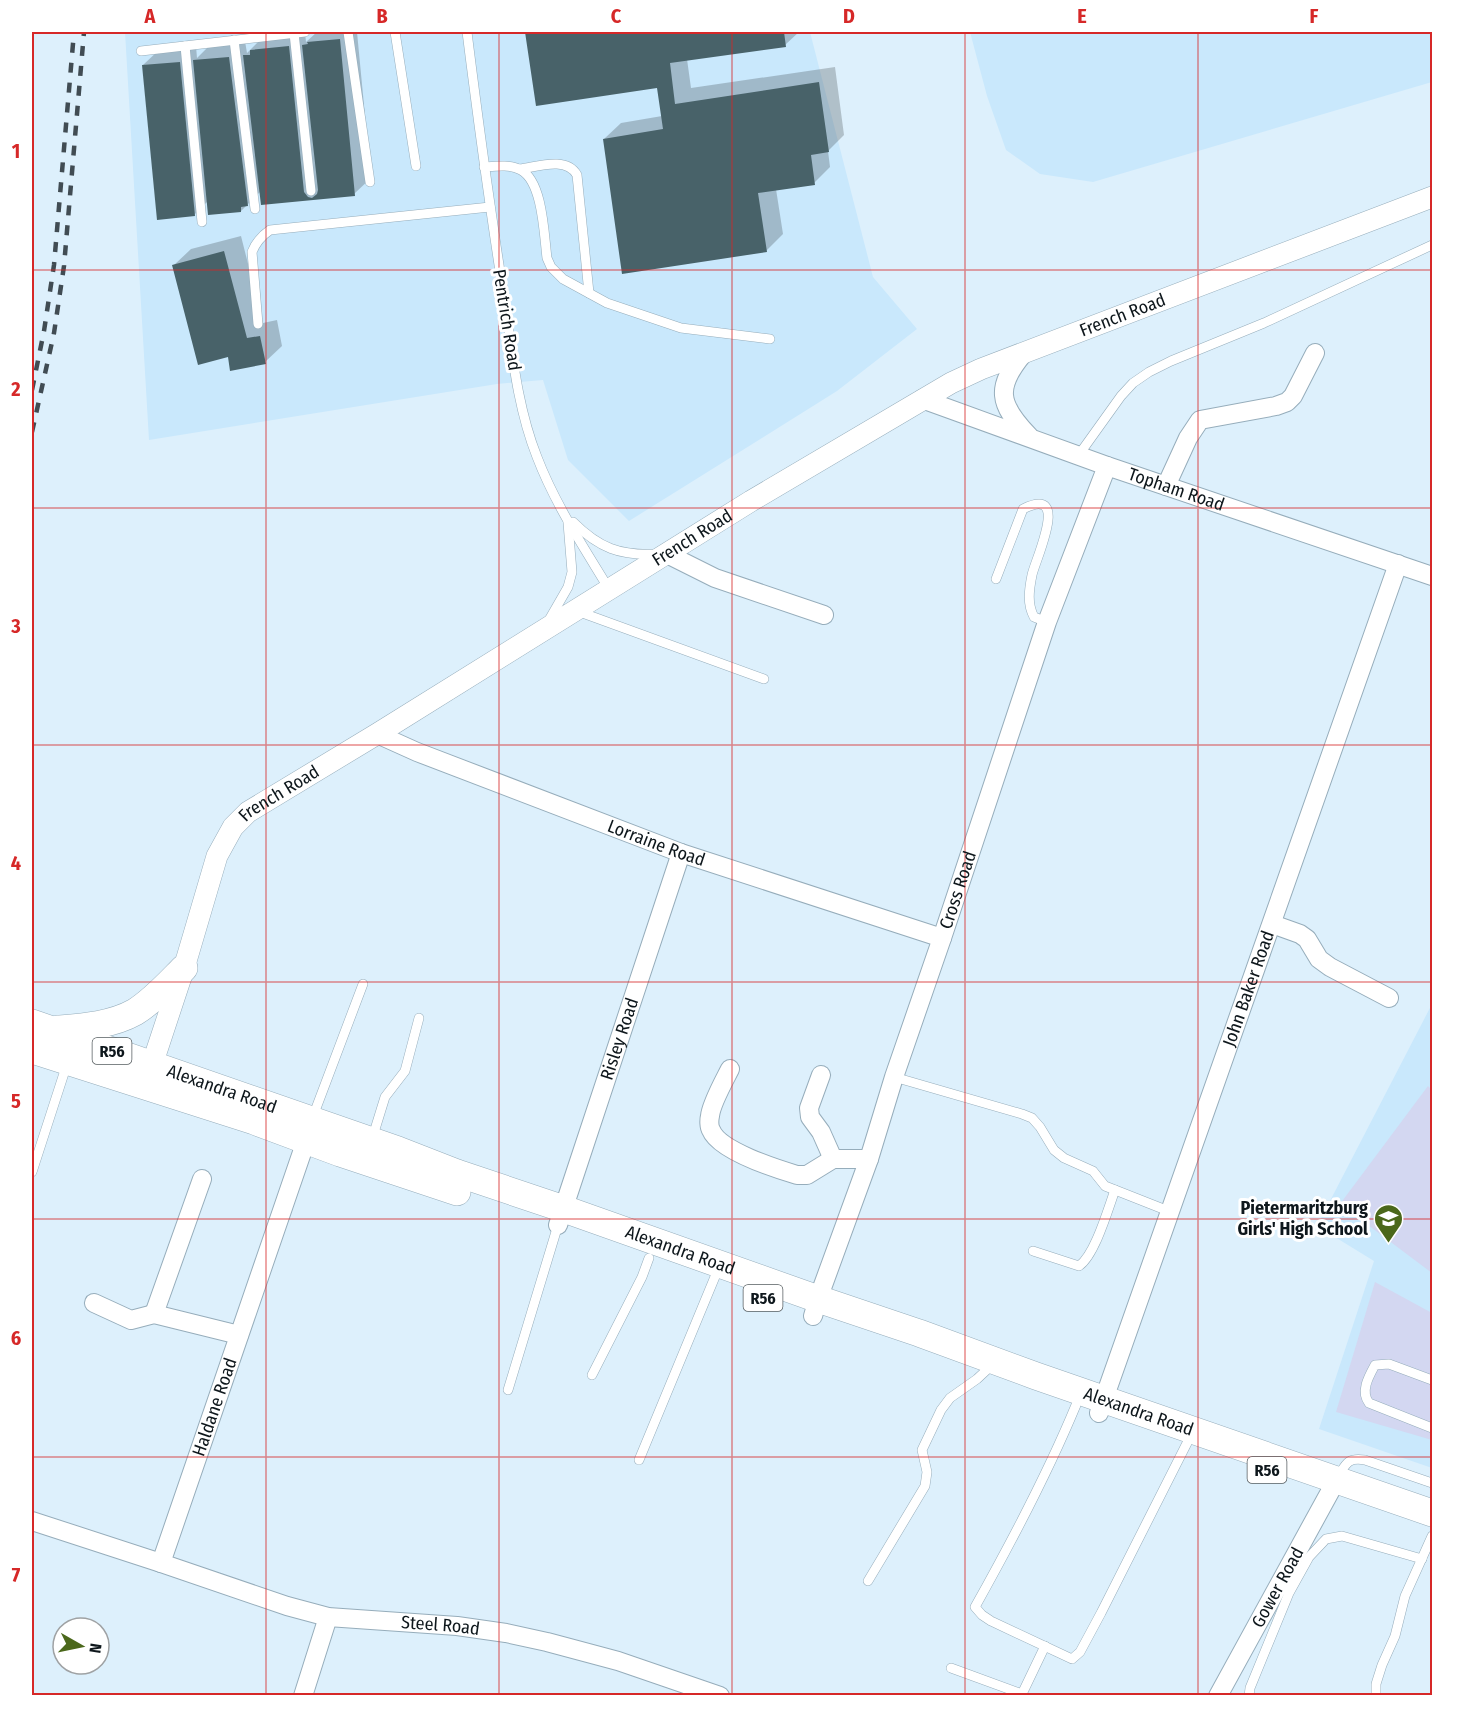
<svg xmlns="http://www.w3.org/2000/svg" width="1464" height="1727" viewBox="0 0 1464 1727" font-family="'Fira Sans Condensed',sans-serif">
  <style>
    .built { fill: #c9e8fc }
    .green { fill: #d3d7f1 }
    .shadow { fill: #0003 }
    .building { fill: #486269 }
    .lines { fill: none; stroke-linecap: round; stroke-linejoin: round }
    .service-casing { stroke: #96adbb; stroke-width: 10 }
    .minor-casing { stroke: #96adbb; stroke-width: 20 }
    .tertiary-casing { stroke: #96adbb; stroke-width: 22 }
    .primary-casing { stroke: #96adbb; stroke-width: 28 }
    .service { stroke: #fff; stroke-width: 9 }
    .minor { stroke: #fff; stroke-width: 18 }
    .tertiary { stroke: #fff; stroke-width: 21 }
    .primary { stroke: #fff; stroke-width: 27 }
    .rail { stroke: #414c53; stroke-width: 4.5; stroke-dasharray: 10 10; stroke-linecap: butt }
    .grid { fill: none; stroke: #d62828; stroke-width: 1.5; stroke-opacity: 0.55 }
    .labels { text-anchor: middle; stroke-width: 6; stroke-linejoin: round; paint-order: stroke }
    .shield { fill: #fff; stroke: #565d60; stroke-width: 1.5 }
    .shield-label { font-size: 16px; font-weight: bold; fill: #0e171c }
    .street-label { font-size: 18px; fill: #0e171c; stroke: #fff }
    .poi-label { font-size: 18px; font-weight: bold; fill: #0e171c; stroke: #fff; text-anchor: end }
    .neatline { fill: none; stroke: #d62828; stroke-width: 2 }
    .grid-label { font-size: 20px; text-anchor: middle; font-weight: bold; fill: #d62828 }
  </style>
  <rect width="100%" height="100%" fill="#ddf0fc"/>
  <g class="built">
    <polygon points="125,32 810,32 873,277 917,329 837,391 629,521 568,460 543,380 497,384 149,440"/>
    <polygon points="970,32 1432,32 1432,82 1093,182 1040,174 1006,150 987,96"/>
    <polygon points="1432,1004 1432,1468 1319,1429 1374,1261 1317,1226"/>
  </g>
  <g class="green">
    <polygon points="1428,1086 1432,1090 1432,1273 1340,1204"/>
    <polygon points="1375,1282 1432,1313 1432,1440 1336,1412"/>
  </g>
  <g class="shadow">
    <polygon points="144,32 166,32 145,34"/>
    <polygon points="305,32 306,42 317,32 357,32 371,178 354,194 263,203 261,191 241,211 208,201 194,215 143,65 160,49 196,46 197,58 211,44 245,41 247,53 261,39"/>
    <polygon points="527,32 782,32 783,34 786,34 785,32 799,32 785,45 687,59 691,88 835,67 844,135 828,151 830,167 814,183 776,189 783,234 766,251 604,139 621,123 662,116 658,87 537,104"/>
    <polygon points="241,236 263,323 277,320 282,346 265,362 229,355 174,265 191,249"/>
  </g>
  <g class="building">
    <polygon points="525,32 784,32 786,47 670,63 675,104 819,82 829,152 811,155 815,185 758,193 767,252 622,274 603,139 663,129 657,88 536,106"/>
    <polygon points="340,39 355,196 261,205 243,55 250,55 250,50 289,46 304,192 308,197 312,198 317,194 318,190 302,45 308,44 307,42"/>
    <polygon points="229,57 248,206 241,207 241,212 208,215 193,60"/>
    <polygon points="180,62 195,216 157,220 142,65"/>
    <polygon points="224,251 247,338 260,336 266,364 230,371 228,357 198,365 172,265"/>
  </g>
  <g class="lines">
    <defs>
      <g id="service">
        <polyline points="348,32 370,182"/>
        <polyline points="395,32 416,166"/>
        <path d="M467 32C478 120 490 209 504 297 512 351 517 407 537 457 555 504 583 546 609 589"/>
        <polyline points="294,33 311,191"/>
        <polyline points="234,40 255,209"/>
        <polyline points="185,46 202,222"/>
        <polyline points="141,51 305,32"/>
        <path d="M484 167C496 166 510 164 521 170 543 182 544 235 547 258L551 267 563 279 607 303 681 328 770 339"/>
        <path d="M520 169C537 167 566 156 577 175L589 293"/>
        <path d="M258 324 252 252C256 242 261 236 270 230L490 207"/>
        <polyline points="1078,456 1121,396 1133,383 1149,372 1171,361 1264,323 1432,245"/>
        <path d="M573 522C599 548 620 556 657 554"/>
        <path d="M996 579 1023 509C1072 484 1035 560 1032 575 1029 590 1027 604 1034 617L1047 622"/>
        <polyline points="577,611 764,679"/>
        <polyline points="549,620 568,587 572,572 568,523"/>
        <polyline points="894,1077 1022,1114 1032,1118 1040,1127 1054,1150 1064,1158 1093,1171 1105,1186 1171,1212"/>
        <polyline points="312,1119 363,984"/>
        <polyline points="372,1139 385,1097 405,1071 419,1018"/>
        <polyline points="32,1172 67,1064"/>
        <path d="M1033 1251 1079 1266C1095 1255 1108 1209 1115 1190"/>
        <polyline points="592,1375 642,1277 649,1258"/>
        <path d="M1432 1380 1389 1364 1375 1365C1369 1376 1360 1391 1369 1403L1432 1428"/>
        <polyline points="508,1390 558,1225"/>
        <path d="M1076 1405C1047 1475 1012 1541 975 1607L982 1615 991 1621 1072 1659 1080 1652 1101 1613 1187 1443"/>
        <polyline points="639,1460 719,1267"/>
        <path d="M1337 1478C1346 1464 1347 1457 1365 1460L1432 1483"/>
        <polyline points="868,1581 925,1486 927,1472 922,1450 941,1410 950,1398 977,1379 992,1365"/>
        <polyline points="951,1668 1022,1694 1045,1646"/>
        <polyline points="1249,1696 1250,1688 1289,1593 1309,1557 1326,1539 1342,1536 1422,1559"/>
        <polyline points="1376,1696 1376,1684 1382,1665 1395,1636 1405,1596 1432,1536"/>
      </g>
      <g id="minor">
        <path d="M1024 353C995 387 998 404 1029 436"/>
        <path id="s1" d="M922 399 1107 466 1432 576"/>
        <polyline points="1166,486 1188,438 1200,420 1276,406 1287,402 1293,396 1315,353"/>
        <polyline points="667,554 715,578 824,615"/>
        <path id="s2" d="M377 734 417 752 681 853 942 938"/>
        <polyline points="1272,924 1300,934 1307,939 1319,959 1330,967 1389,998"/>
        <path d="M730 1069C724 1081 711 1104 710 1116 709 1120 709 1127 711 1130 719 1151 777 1169 797 1175H807L833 1159H869"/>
        <polyline points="821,1075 809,1108 810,1117 821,1132 833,1159"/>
        <path id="s3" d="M558 1225 681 853"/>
        <polyline points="94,1303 131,1320 154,1314 239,1335"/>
        <polyline points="154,1314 202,1179"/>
        <path id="s4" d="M813 1316 818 1299 869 1159 894 1077 942 938 1047 622 1107 466"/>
        <path id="s5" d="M1099 1413 1398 564"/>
        <path id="s6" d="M32 1521 161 1563 287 1606 328 1617 457 1626 506 1633 547 1642 618 1661 720 1696"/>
        <path id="s7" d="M161 1563 309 1132"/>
        <polyline points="303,1696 328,1617"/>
        <path id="s8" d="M1218 1696 1337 1479"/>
      </g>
      <g id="tertiary">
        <path id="s9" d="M148 1077 184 968 217 856 233 827 248 812 377 734 751 501 951 383 981 369 1432 197"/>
      </g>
      <g id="primary">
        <path id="s10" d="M32 1023 398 1150 457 1173 564 1209 818 1299 919 1333 1036 1376 1432 1513"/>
        <path d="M58 1029C83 1027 112 1025 135 1012 153 1001 169 983 184 968"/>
        <polyline points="32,1050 254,1121 340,1153 457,1192"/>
      </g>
    </defs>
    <use href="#service" class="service-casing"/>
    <use href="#minor" class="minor-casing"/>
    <use href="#tertiary" class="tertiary-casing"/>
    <use href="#primary" class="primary-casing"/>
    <use href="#service" class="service"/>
    <use href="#minor" class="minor"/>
    <use href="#tertiary" class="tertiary"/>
    <use href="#primary" class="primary"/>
    <g class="rail">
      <polyline points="32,390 44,331 54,265 74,32"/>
      <polyline points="32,432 54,333 64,266 84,32"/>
    </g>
  </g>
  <path class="grid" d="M266 32V1696M499 32V1696M732 32V1696M965 32V1696M1198 32V1696M32 270H1432M32 508H1432M32 745H1432M32 982H1432M32 1219H1432M32 1457H1432"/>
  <defs>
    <symbol id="school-pin" viewBox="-11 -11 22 30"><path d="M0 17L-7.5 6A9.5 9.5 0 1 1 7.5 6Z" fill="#4b681b" stroke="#fff"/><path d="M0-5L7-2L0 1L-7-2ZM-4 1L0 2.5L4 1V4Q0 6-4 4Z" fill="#fff"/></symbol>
  </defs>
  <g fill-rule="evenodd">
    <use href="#school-pin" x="1372" y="1202" width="33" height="45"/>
  </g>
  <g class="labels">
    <g class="shield">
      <rect x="92.5" y="1038" width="39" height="26" rx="4.5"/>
      <rect x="743.5" y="1285" width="39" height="26" rx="4.5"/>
      <rect x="1247.5" y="1457" width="39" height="26" rx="4.5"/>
    </g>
    <g class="shield-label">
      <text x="112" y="1057">R56</text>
      <text x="763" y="1304">R56</text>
      <text x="1267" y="1476">R56</text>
    </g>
    <g class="street-label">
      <text dy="6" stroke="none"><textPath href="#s9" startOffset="1294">French Road</textPath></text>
      <text transform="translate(507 320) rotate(81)" y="6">Pentrich Road</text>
      <text dy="6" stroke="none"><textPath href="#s1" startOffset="270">Topham Road</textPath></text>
      <text dy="6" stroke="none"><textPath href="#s9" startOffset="808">French Road</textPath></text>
      <text dy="6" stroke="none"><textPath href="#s9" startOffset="322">French Road</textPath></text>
      <text dy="6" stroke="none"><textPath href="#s2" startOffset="300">Lorraine Road</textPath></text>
      <text dy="6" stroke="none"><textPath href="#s4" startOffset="450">Cross Road</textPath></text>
      <text dy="6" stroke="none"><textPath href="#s5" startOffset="450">John Baker Road</textPath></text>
      <text dy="6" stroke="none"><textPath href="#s3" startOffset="196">Risley Road</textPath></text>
      <text dy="6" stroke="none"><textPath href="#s10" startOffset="201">Alexandra Road</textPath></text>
      <text dy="6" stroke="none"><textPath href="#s10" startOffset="687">Alexandra Road</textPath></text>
      <text dy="6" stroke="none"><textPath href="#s7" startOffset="165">Haldane Road</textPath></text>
      <text dy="6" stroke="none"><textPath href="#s10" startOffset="1173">Alexandra Road</textPath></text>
      <text dy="6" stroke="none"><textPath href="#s8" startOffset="124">Gower Road</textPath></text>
      <text dy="6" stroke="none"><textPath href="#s6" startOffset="424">Steel Road</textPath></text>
    </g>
    <g class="poi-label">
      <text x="1368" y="1214">Pietermaritzburg<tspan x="1368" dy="21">Girls' High School</tspan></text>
    </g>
  </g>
  <rect width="1464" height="1727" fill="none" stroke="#ffffff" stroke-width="66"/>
  <g transform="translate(81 1646) rotate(99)"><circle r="28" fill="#ffffff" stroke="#9fa2a4" stroke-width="1.5"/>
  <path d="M0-4.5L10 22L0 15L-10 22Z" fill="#4b681b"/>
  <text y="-9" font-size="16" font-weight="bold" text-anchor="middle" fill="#0e171c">N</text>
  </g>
  <rect x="33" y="33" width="1398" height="1661" class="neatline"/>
  <g class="grid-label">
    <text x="150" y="23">A</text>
    <text x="382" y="23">B</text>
    <text x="616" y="23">C</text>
    <text x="849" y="23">D</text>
    <text x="1082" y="23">E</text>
    <text x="1314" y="23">F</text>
    <text x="16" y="158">1</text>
    <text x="16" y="396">2</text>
    <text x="16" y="633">3</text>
    <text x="16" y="870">4</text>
    <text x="16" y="1108">5</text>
    <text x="16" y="1345">6</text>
    <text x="16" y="1582">7</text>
  </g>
</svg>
